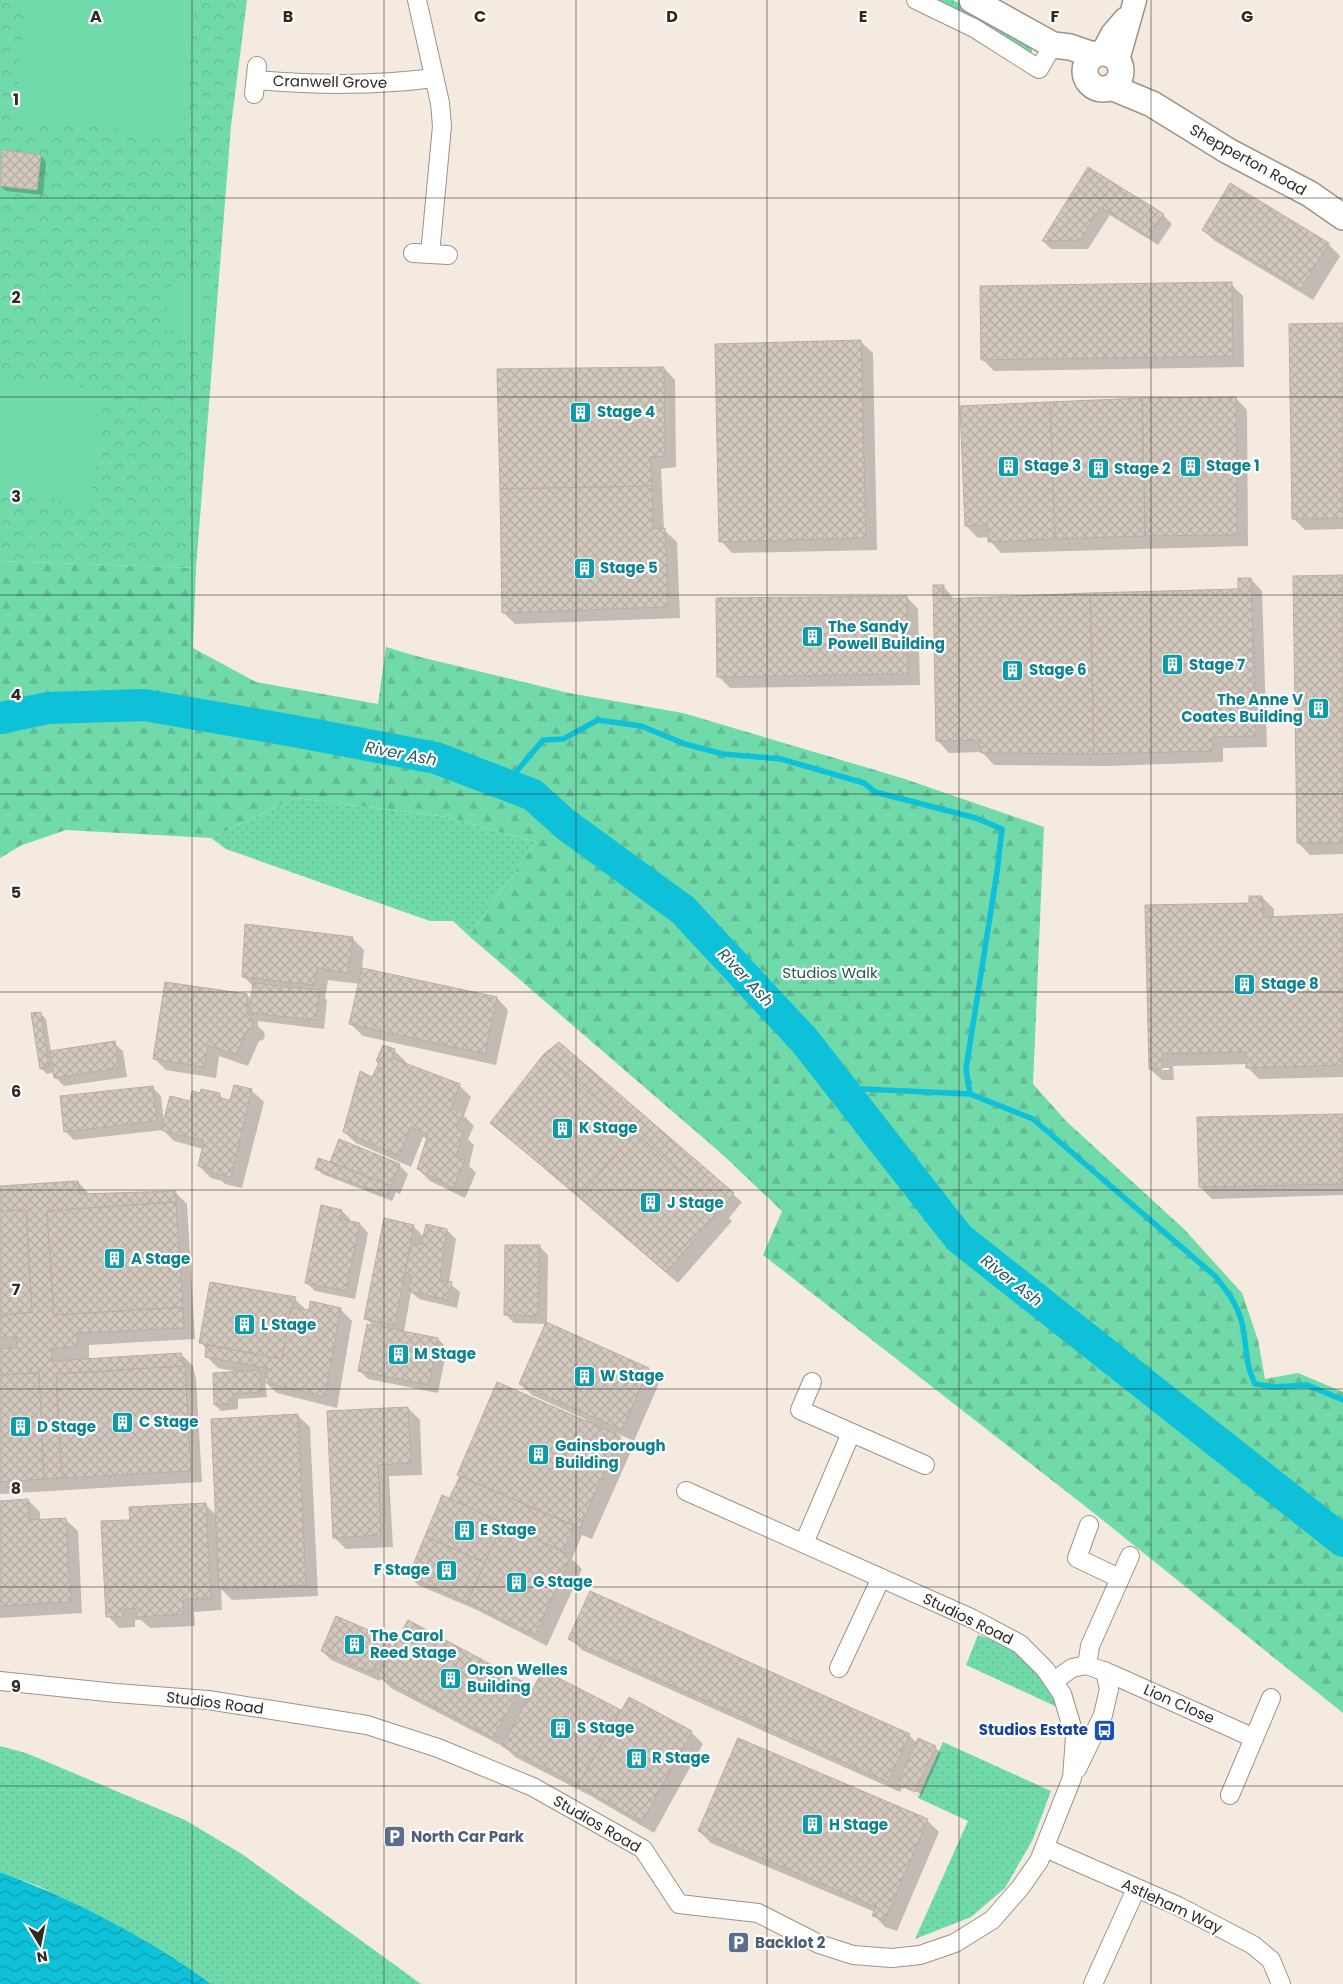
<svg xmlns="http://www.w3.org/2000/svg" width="1343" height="1984" viewBox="0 0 1343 1984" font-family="Poppins,sans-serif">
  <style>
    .grass { fill: url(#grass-dots) }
    .forest { fill: url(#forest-firs) }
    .park { fill: url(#park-crowns) }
    .pitch { fill: #71daab }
    .water { fill: url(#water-waves) }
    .shadow { fill: #0003; fill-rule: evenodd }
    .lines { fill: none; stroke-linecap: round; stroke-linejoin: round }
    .stream { stroke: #0ec1d9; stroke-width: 5.5 }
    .river { stroke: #0ec1d9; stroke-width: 32 }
    .building { fill: url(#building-cross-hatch); stroke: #b8aea5 }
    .minor-casing { stroke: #9c938a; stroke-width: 20 }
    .tertiary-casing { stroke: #9c938a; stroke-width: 25 }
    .secondary-casing { stroke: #9c938a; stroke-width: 28 }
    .minor { stroke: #fff; stroke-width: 18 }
    .tertiary { stroke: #fff; stroke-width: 22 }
    .secondary { stroke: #fff; stroke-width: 25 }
    .grid { fill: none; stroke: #2d2926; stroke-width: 1; stroke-opacity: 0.55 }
    .labels { text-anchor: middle; stroke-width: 4.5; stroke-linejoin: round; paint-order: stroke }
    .street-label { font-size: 15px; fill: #2d2926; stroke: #fff }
    .culture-label { font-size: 15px; font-weight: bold; fill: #0d838f; stroke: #fff; text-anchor: start }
    .park-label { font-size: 15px; fill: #285743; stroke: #fff }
    .transit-label { font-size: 15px; font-weight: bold; fill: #164399; stroke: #fff; text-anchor: end }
    .service-label { font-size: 15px; font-weight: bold; fill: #4e5e75; stroke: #fff; text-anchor: start }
    .water-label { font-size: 16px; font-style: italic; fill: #1e5b65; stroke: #fff }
    .grid-label { font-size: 16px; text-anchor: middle; font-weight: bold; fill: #2d2926; stroke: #fff; stroke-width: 4.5; stroke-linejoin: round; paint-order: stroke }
  </style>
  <defs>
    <pattern id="grass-dots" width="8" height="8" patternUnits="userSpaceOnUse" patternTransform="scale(1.25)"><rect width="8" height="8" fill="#71daab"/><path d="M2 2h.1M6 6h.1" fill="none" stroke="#62bb93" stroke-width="1.8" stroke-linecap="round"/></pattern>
    <pattern id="forest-firs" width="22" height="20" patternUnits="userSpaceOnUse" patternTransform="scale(1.25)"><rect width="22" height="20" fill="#71daab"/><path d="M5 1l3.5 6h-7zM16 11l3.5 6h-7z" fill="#62bb93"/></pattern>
    <pattern id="park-crowns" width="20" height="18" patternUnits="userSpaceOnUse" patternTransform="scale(1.25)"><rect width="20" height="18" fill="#71daab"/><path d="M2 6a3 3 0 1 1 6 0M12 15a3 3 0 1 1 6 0" fill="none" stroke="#62bb93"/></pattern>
    <pattern id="water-waves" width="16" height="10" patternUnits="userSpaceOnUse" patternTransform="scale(1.25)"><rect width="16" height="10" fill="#0ec1d9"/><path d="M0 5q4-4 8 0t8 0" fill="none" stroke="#0e9db0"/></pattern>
    <pattern id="building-cross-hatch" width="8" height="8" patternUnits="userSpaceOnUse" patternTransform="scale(1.25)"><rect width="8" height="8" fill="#d2c8be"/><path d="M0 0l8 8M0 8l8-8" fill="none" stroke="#b5aca3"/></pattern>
  </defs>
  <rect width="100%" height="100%" fill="#f4eae0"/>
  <g class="grass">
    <polygon points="933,0 953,0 983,15 1032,46 1032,52 1028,54"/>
    <polygon points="296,798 447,817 536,842 469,936 453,921 430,921 226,849 211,838"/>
    <path d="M978 1635C1003 1643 1031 1659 1046 1682 1051 1690 1055 1699 1059 1708L966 1665Z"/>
    <polygon points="943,1742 1051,1791 1033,1839 1005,1888 971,1917 915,1939 968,1821 918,1798"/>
    <polygon points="0,1746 26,1753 185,1820 242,1854 421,1984 211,1984 144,1940 38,1886 0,1872"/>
  </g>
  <polygon class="forest" points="0,561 196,568 193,648 256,682 378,704 386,647 416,656 569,693 683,713 902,778 1044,827 1033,1084 1066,1121 1185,1230 1242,1293 1258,1340 1265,1379 1298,1373 1343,1392 1343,1713 1090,1510 763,1255 782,1211 722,1154 469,936 536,842 447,817 296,798 211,838 66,830 22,845 0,858"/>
  <polygon class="park" points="0,0 247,0 231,126 196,568 0,561"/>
  <g class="pitch">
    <polygon points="26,0 196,0 183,135 15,120"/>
    <polygon points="172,278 205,284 198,335 164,330"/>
    <polygon points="0,379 105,390 90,503 0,494"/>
  </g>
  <path class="water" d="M0 1872C75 1900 146 1937 211 1984H0Z"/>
  <g class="shadow">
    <polygon points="41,156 46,162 43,195 6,191 0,186"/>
    <polygon points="1088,169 1163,215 1172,224 1158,245 1110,215 1088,249 1051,249 1043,241"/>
    <polygon points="1203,230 1328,244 1340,256 1313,300 1215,241"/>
    <polygon points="1231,284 1243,296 1244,367 994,371 982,359"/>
    <polygon points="1343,324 1343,529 1305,530 1293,518"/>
    <polygon points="861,342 873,353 877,550 732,553 721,541"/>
    <polygon points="664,368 675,380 676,467 661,469 664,530 677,542 680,618 515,624 503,612"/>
    <polygon points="1236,398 1247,410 1248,546 1001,553 990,541 989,537 978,538 966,526"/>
    <polygon points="1343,576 1343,854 1310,855 1298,843"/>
    <polygon points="1251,579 1262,591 1267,747 1223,748 1223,762 1107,766 994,765 982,752 949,753 938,741 943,586 955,600 1239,590"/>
    <polygon points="907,597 918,609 920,685 730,688 718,676"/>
    <path d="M1262 897 1274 909V917L1343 916V1077L1259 1079 1247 1067V1064L1173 1066 1174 1080H1162L1150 1069 1251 904ZM1160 1068H1169V1070H1160Z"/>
    <polygon points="352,938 364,950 362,969 497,998 508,1010 496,1065 363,1036 351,1024 360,984 328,980 325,998 327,1000 324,1029 258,1021 258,1026 264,1032 265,1036 263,1040 259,1041 248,1066 219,1056 216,1078 166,1070 154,1058 247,995 252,1000 253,986 243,976"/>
    <polygon points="40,1013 46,1019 51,1052 114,1043 123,1051 127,1077 64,1086 55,1077 55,1072 47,1074 41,1068"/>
    <polygon points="559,1044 742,1202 729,1218 732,1221 678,1283 491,1123"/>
    <polygon points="394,1050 406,1062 405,1065 459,1085 471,1097 464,1116 474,1126 468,1139 474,1145 469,1166 476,1173 465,1198 430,1181 418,1169 428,1139 423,1137 411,1167 356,1143 344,1132 373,1078"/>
    <polygon points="235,1086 252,1091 264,1102 242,1188 225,1184 222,1181 211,1178 199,1166 203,1149 174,1141 163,1130 74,1140 65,1131 152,1087 161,1096 164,1122 201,1094 219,1094 225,1101 231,1102"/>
    <polygon points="1343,1115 1343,1195 1212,1199 1200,1187"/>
    <polygon points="331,1163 399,1165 408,1174 400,1194 396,1192 392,1201 322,1174 317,1168"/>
    <polygon points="78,1182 89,1194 175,1192 187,1204 195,1339 89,1345 89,1360 181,1354 193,1366 196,1379 202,1482 0,1494 0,1187"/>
    <polygon points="342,1211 350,1219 350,1222 360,1224 368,1233 355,1299 315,1291 306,1282"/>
    <polygon points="413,1226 424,1237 447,1230 456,1239 449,1283 460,1292 457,1308 419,1299 411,1292 404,1332 438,1339 447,1348 438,1393 368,1379 359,1370 374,1326 365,1318"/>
    <polygon points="539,1246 548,1255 547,1324 514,1323 505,1314"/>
    <polygon points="295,1299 307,1311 340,1309 352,1321 337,1408 277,1393 265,1382 267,1397 238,1399 238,1409 221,1411 215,1405 239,1372 218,1368 206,1356 207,1349 200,1342"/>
    <polygon points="547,1324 649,1369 660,1381 634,1441 616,1433 632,1449 592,1539 582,1535 572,1559 582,1569 547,1646 477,1610 418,1585 410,1577 450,1500 586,1422 587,1420 532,1395 520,1384"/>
    <polygon points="408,1408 420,1420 422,1475 389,1476 393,1547 346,1549 334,1537"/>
    <polygon points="298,1416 310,1427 318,1596 232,1600 221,1589 222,1610 194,1612 195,1626 150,1628 141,1620 135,1620 135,1627 119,1628 108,1616 131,1521 205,1504 217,1516"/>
    <polygon points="28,1500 40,1512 40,1521 66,1520 78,1531 82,1613 0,1618 0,1502"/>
    <path d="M570 1638 909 1735 917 1743 935 1747 941 1753 921 1797 902 1788 900 1792 582 1650ZM904 1786 921 1794 920 1796 904 1789Z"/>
    <polygon points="386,1639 394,1647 523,1683 532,1692 544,1671 622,1712 691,1732 703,1744 654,1833 591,1796 515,1757 506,1748 391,1688 381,1678 380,1681 331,1660 322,1651"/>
    <polygon points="927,1820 939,1832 897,1931 885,1927 874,1915 875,1912 711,1843 699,1831"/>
  </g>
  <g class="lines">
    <g class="stream">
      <polyline points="505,785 543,740 563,739 598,720 641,726 685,744 723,754 781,759 864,783 875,792 976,818 1002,829 997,872 966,1069 970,1094"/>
      <path d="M841 1088 970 1094 1033 1119 1215 1276C1230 1294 1241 1310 1244 1334 1247 1354 1246 1365 1255 1384L1273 1387 1307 1385 1343 1400"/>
    </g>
    <polyline class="river" points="0,718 48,708 144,705 294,731 436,758 533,795 565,824 683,910 804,1040 959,1238 1343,1541"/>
  </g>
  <g class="building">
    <polygon points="2,150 41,155 37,190 0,186"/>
    <polygon points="1088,167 1164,214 1149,237 1101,207 1080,240 1042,241"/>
    <polygon points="1230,183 1329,243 1301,289 1202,230"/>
    <polygon points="1232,282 1233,356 981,360 980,286"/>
    <polygon points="1343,323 1343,518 1292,519 1289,324"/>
    <polygon points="861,340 866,538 719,542 715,344"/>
    <polygon points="664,367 665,456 650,457 652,486 500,489 497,369"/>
    <polygon points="1236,397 1237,535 1145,536 1142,398"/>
    <polygon points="1142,398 1145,536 1055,539 1050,402"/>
    <polygon points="1050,402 1055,539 988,542 988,525 965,526 960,406"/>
    <polygon points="652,486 653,529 665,528 668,607 502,613 500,489"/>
    <polygon points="1343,575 1343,843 1297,843 1293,576"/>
    <polygon points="1238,578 1251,578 1256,736 1212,737 1212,751 1094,754 1090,593 1238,589"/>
    <polygon points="933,585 944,585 943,599 1090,593 1094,754 981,753 979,740 936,741"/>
    <polygon points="907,596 908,674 717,677 716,598"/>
    <polygon points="1249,896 1262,896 1263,917 1343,914 1343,1065 1246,1068 1246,1052 1162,1054 1162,1069 1149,1069 1145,905 1249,903"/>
    <polygon points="245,924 353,937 348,973 317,968 314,985 242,977"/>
    <polygon points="362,968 497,997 485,1054 349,1024"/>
    <polygon points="165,982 247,994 247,1014 252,1018 253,1023 252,1028 247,1030 236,1055 208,1045 204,1067 153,1059"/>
    <polygon points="253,983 319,990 316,1020 249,1013"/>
    <polygon points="41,1012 49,1067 40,1069 31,1013"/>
    <polygon points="115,1041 119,1068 54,1078 50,1051"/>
    <polygon points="559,1042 734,1193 721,1209 544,1054"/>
    <polygon points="383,1045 395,1049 392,1058 460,1084 451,1108 463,1113 456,1128 463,1132 456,1158 465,1160 453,1188 417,1169 428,1134 411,1127 399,1156 343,1132 360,1071 372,1077 379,1063 376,1061"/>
    <polygon points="544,1054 636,1133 579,1196 490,1123"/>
    <polygon points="234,1085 252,1089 231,1177 212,1173 213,1170 198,1166 204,1141 161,1130 170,1096 190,1101 192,1091 200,1093 201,1089 220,1093 219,1098 230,1100"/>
    <polygon points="153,1086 157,1121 64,1132 60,1096"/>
    <polygon points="1343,1114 1343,1184 1199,1187 1197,1117"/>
    <polygon points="636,1133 721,1209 666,1272 579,1196"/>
    <polygon points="339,1139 400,1164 391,1186 330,1162"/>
    <polygon points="318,1158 330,1162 391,1186 387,1196 315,1169"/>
    <polygon points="78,1181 80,1194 176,1191 176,1202 47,1211 54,1315 183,1307 184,1328 77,1333 78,1346 52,1349 52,1361 181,1353 185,1366 56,1374 62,1478 44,1479 39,1373 0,1375 0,1349 17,1348 16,1337 0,1338 0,1315 32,1312 26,1210 0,1211 0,1186"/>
    <polygon points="176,1202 183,1307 54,1315 47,1211"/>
    <polygon points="321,1205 342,1210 340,1219 360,1223 346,1291 305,1283"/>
    <polygon points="26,1210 32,1312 0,1315 0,1211"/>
    <polygon points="384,1218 414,1225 395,1325 364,1319"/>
    <polygon points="426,1224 447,1229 440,1280 452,1282 448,1300 409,1291 411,1274 405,1273 411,1244 421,1245"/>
    <polygon points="505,1245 540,1245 538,1316 504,1315"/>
    <polygon points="210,1282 296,1297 291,1308 282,1359 199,1343"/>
    <polygon points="310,1301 341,1308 325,1397 264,1382 267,1368 205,1357 206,1345 282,1359 291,1308 309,1310"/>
    <polygon points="546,1322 649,1368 622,1430 519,1384"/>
    <polygon points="367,1324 438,1338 429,1385 358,1371"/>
    <polygon points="185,1366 191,1471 62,1478 56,1374"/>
    <polygon points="260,1370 261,1392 233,1394 233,1404 214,1405 213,1373"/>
    <polygon points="39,1373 44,1479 0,1482 0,1375"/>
    <polygon points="497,1382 620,1436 580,1528 457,1475"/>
    <polygon points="408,1407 411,1463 378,1465 381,1535 333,1538 327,1411"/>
    <polygon points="298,1414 306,1585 219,1589 211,1419"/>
    <polygon points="460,1476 574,1526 563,1552 449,1499"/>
    <polygon points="442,1495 503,1523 485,1563 425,1536"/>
    <polygon points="28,1499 29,1520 66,1518 71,1602 0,1606 0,1501"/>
    <polygon points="206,1503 211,1598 183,1600 184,1614 136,1617 136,1608 124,1609 124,1616 106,1617 101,1521 130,1520 129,1507"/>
    <polygon points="503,1523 571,1556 535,1635 467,1602"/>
    <polygon points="425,1536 485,1563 467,1602 408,1577"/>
    <polygon points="590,1591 910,1734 888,1782 568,1639"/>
    <polygon points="336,1616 387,1638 372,1673 321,1651"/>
    <polygon points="408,1620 524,1682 493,1738 377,1676"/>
    <polygon points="543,1670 621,1710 578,1785 502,1746"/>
    <polygon points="629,1697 692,1731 642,1822 578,1785"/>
    <polygon points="738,1738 928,1819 885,1920 872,1916 876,1907 698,1831"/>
    <polygon points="918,1738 936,1746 915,1792 897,1784"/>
  </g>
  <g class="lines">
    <defs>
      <g id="minor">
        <polyline points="417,0 440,103 442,126 430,254"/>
        <polyline points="916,0 974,28 1039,69 1053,45"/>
        <path d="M256 80C318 85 372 86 434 78"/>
        <polyline points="254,94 257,66"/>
        <polyline points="413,253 448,255"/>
        <polyline points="812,1382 800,1410 925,1465"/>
        <polyline points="1089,1525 1077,1558 1119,1578"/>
        <polyline points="804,1543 851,1433"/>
        <polyline points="1087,1665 1090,1646 1130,1556"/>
        <polyline points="839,1668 881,1578"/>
        <polyline points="0,1681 116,1693 208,1700 291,1713 367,1725 438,1748 533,1787 643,1849 679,1904 758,1913 819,1944 853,1955 892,1958 920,1955 955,1943 992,1920 1020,1888 1039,1861 1072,1778 1075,1737 1062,1694 1045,1669 1020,1644 973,1619 686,1491"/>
        <polyline points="1054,1681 1072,1668 1087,1665 1111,1674 1254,1738"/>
        <polyline points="1077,1769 1103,1715 1109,1689 1105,1671"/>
        <polyline points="1230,1795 1271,1698"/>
        <polyline points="1045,1848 1178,1906 1253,1945 1271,1960 1281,1984"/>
        <polyline points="1093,1984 1136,1889"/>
      </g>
      <g id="tertiary">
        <polyline points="1102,53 1112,34 1125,19"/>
        <polyline points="1118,60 1135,0"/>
      </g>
      <g id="secondary">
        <polyline points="972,0 1053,45 1070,47 1093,55"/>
        <circle cx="1103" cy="71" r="18"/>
        <polyline points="1111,87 1152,104 1228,151 1310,194 1343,217"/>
      </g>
    </defs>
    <use href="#minor" class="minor-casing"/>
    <use href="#tertiary" class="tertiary-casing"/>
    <use href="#secondary" class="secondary-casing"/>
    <use href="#minor" class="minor"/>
    <use href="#tertiary" class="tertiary"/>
    <use href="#secondary" class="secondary"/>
  </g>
  <path class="grid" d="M192 0V1984M384 0V1984M576 0V1984M767 0V1984M959 0V1984M1151 0V1984M0 198H1343M0 397H1343M0 595H1343M0 794H1343M0 992H1343M0 1190H1343M0 1389H1343M0 1587H1343M0 1786H1343"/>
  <defs>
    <symbol id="building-square" viewBox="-11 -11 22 22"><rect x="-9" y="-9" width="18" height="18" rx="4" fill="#0f9aa8" stroke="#fff"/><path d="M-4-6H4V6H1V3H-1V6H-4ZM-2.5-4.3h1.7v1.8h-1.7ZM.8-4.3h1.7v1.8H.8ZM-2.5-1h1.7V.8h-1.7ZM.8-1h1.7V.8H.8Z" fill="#fff"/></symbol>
    <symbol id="bus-square" viewBox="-11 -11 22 22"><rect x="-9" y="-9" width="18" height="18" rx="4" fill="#1a4fb4" stroke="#fff"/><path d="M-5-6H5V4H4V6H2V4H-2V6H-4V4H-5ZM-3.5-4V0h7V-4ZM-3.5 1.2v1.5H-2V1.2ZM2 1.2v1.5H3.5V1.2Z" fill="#fff"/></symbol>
    <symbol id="parking-square" viewBox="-11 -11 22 22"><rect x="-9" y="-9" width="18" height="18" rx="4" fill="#5c6f8a" stroke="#fff"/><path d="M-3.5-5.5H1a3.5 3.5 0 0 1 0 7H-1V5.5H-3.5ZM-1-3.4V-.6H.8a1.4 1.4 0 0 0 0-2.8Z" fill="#fff"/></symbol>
  </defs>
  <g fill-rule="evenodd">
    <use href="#building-square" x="568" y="400" width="25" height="25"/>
    <use href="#building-square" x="996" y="454" width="25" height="25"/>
    <use href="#building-square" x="1178" y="454" width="25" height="25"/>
    <use href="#building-square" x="1086" y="456" width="25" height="25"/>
    <use href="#building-square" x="572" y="556" width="25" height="25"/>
    <use href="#building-square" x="800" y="624" width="25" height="25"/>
    <use href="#building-square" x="1160" y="652" width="25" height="25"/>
    <use href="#building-square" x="1000" y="658" width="25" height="25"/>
    <use href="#building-square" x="1306" y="696" width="25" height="25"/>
    <use href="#building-square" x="1232" y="972" width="25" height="25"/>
    <use href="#building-square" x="550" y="1116" width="25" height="25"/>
    <use href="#building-square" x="638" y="1190" width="25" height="25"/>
    <use href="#building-square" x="102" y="1246" width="25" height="25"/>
    <use href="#building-square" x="232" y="1312" width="25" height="25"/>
    <use href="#building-square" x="386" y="1342" width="25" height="25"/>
    <use href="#building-square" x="572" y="1364" width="25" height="25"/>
    <use href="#building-square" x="110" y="1410" width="25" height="25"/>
    <use href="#building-square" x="8" y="1414" width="25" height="25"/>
    <use href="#building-square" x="526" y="1442" width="25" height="25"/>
    <use href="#building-square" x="452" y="1518" width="25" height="25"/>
    <use href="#building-square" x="434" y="1558" width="25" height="25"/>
    <use href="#building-square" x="504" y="1570" width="25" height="25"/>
    <use href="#building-square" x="342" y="1632" width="25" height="25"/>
    <use href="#building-square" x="438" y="1666" width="25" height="25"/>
    <use href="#building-square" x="548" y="1716" width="25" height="25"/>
    <use href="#bus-square" x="1092" y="1718" width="25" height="25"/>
    <use href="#building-square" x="624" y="1746" width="25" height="25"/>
    <use href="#building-square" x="800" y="1812" width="25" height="25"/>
    <use href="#parking-square" x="382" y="1824" width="25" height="25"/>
    <use href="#parking-square" x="726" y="1930" width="25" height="25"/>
  </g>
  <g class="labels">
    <g class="street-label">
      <text transform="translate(330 82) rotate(1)" y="5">Cranwell Grove</text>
      <text transform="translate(1248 160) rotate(29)" y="5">Shepperton Road</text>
      <text transform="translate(968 1619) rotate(26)" y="5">Studios Road</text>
      <text transform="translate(215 1703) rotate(7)" y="5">Studios Road</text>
      <text transform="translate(1179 1704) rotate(24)" y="5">Lion Close</text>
      <text transform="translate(597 1824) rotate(30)" y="5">Studios Road</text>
      <text transform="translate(1172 1906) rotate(25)" y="5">Astleham Way</text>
    </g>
    <g class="culture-label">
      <text x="597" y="417">Stage 4</text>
      <text x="1024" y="471">Stage 3</text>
      <text x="1206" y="471">Stage 1</text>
      <text x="1114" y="474">Stage 2</text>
      <text x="600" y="573">Stage 5</text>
      <text x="828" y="632">The Sandy<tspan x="828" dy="17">Powell Building</tspan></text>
      <text x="1189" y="670">Stage 7</text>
      <text x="1029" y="675">Stage 6</text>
      <text x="1303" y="705" text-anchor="end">The Anne V<tspan x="1303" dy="17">Coates Building</tspan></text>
      <text x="1261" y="989">Stage 8</text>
      <text x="579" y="1133">K Stage</text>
      <text x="667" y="1208">J Stage</text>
      <text x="131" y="1264">A Stage</text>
      <text x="261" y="1330">L Stage</text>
      <text x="414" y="1359">M Stage</text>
      <text x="600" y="1381">W Stage</text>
      <text x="139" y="1427">C Stage</text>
      <text x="37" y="1432">D Stage</text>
      <text x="555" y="1451">Gainsborough<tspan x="555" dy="17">Building</tspan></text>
      <text x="480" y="1535">E Stage</text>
      <text x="430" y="1575" text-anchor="end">F Stage</text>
      <text x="533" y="1587">G Stage</text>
      <text x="370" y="1641">The Carol<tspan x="370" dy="17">Reed Stage</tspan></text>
      <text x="467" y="1675">Orson Welles<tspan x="467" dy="17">Building</tspan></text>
      <text x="577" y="1733">S Stage</text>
      <text x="652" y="1763">R Stage</text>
      <text x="829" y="1830">H Stage</text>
    </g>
    <g class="park-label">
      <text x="830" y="978">Studios Walk</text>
    </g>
    <g class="transit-label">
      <text x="1088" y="1735">Studios Estate</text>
    </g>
    <g class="service-label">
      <text x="411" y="1842">North Car Park</text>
      <text x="755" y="1948">Backlot 2</text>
    </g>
    <g class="water-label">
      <text transform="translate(401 753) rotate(11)" y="6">River Ash</text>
      <text transform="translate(746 977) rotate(47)" y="6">River Ash</text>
      <text transform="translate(1012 1280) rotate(38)" y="6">River Ash</text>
    </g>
  </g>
  <g class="grid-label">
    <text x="96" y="22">A</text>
    <text x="288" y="22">B</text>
    <text x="480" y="22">C</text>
    <text x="672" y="22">D</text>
    <text x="863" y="22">E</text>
    <text x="1055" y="22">F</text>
    <text x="1247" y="22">G</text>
    <text x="16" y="105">1</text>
    <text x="16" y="303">2</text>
    <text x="16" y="502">3</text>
    <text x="16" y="700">4</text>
    <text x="16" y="898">5</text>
    <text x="16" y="1097">6</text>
    <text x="16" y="1295">7</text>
    <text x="16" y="1494">8</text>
    <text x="16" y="1692">9</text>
  </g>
  <g transform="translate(40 1944) rotate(170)" stroke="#ffffff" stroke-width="4" paint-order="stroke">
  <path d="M0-4L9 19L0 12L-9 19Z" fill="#2d2926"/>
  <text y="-8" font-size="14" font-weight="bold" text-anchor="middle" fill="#2d2926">N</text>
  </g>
</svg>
